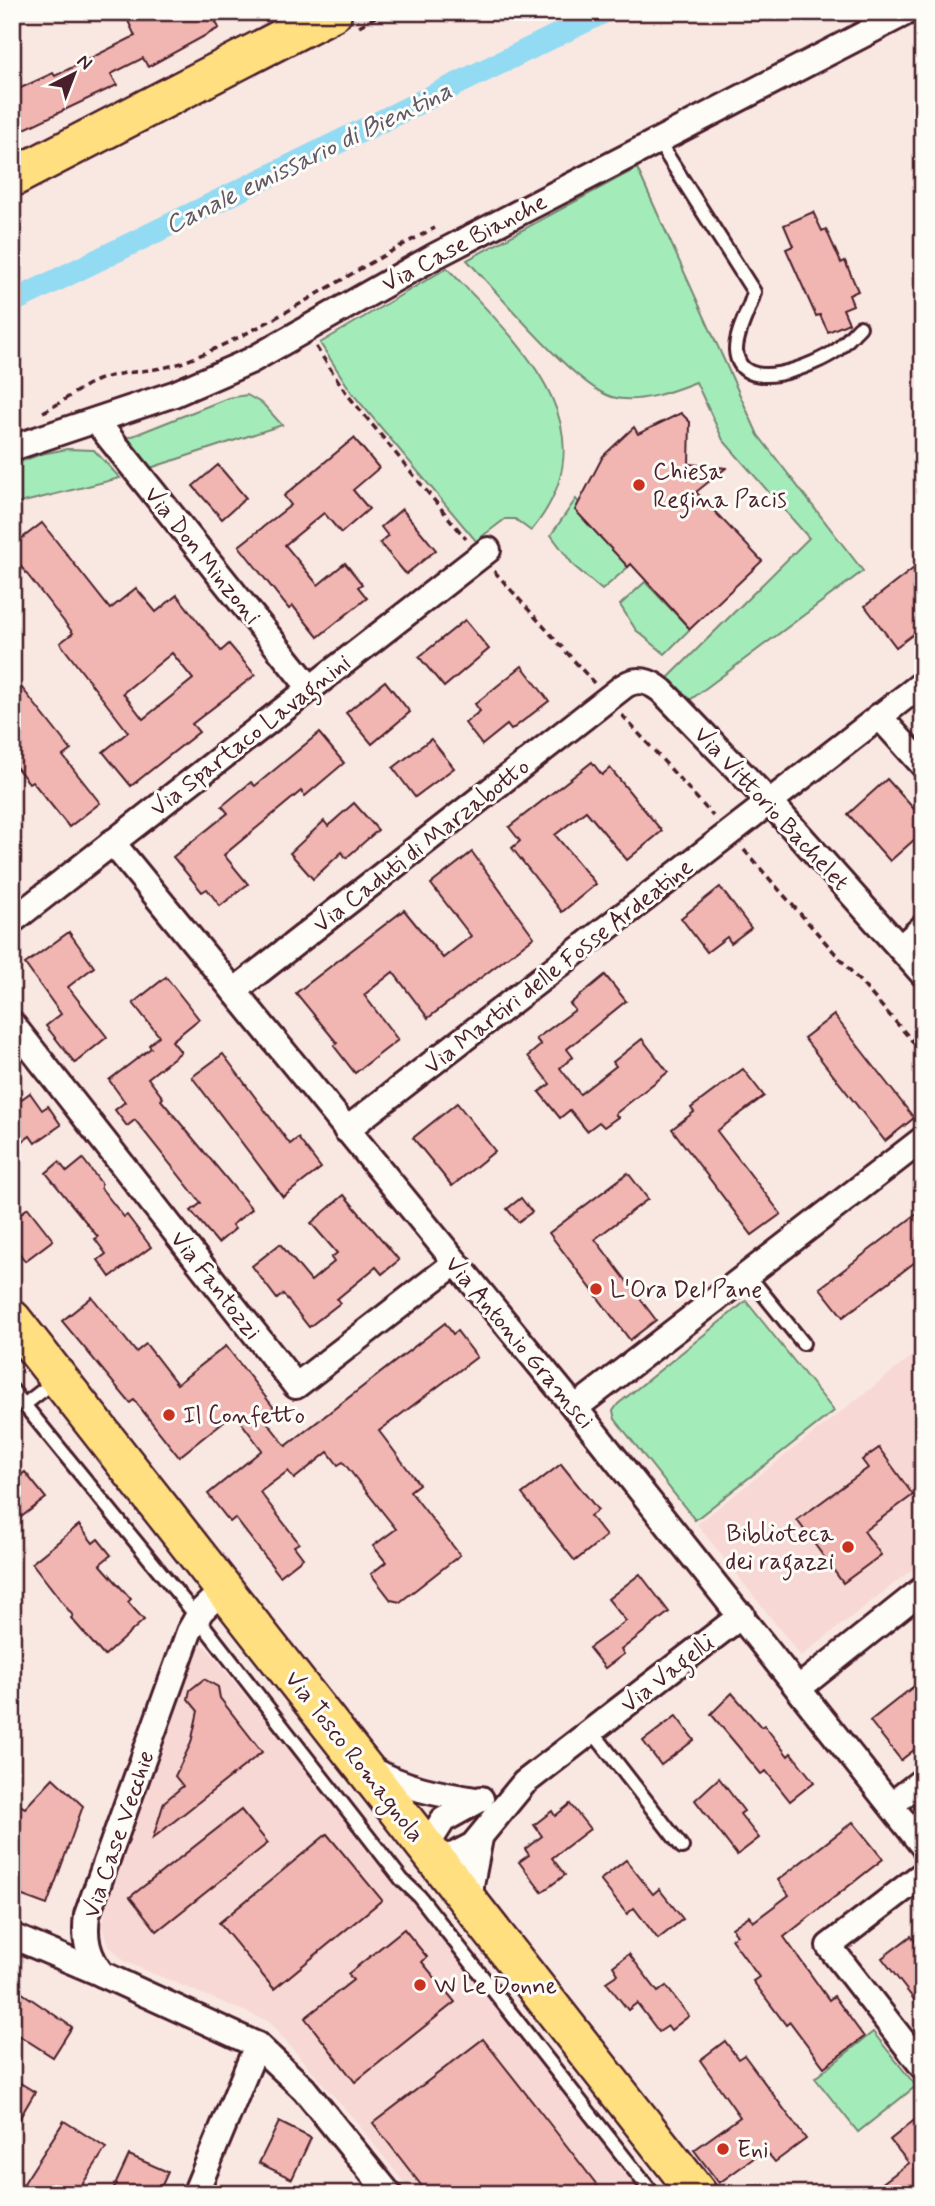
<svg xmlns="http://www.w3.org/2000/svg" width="935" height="2206" viewBox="0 0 935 2206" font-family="Mynerve,sans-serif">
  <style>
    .built { fill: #f7d8d4 }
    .green { fill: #a3ecba; stroke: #768672; stroke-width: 2 }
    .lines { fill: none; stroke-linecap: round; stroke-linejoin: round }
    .canal { stroke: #92dbf3; stroke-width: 23 }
    .building { fill: #f1b6b2; stroke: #4a1f2b; stroke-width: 2; fill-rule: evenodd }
    .lane-casing { stroke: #4a1f2b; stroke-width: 18 }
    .street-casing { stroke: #4a1f2b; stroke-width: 30 }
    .primary-casing { stroke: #4a1f2b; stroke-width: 42 }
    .path { stroke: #4a1f2b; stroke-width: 3.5; stroke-dasharray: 7 5; stroke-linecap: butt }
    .lane { stroke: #fdfcf7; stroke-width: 12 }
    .street { stroke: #fdfcf7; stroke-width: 24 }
    .primary { stroke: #ffdf80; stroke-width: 37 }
    .poi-dot { fill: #c8321e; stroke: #fdfcf7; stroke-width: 2.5 }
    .labels { text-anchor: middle; stroke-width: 6; stroke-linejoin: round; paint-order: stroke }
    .street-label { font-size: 24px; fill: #4a1f2b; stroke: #fdfcf7 }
    .poi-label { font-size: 24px; fill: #4a1f2b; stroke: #fdfcf7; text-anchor: start }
    .water-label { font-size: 26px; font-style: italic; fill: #605767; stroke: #fdfcf7 }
  </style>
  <rect width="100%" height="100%" fill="#f9e7e2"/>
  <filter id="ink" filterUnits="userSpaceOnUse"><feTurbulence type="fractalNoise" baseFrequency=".0143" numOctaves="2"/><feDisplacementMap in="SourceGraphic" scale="14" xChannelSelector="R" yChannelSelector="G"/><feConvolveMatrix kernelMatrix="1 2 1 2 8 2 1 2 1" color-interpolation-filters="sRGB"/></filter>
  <g filter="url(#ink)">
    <g class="built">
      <polygon points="923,1348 923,1561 801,1656 697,1524"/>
      <polygon points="201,1645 206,1647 648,2194 413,2194 354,2119 268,2021 125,1962 108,1945 102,1927 119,1859 194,1650"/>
    </g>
    <g class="green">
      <path d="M637 168 758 435 863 571 690 700 667 679 809 538 723 440 696 382C673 391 637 405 612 397 575 386 496 291 467 260Z"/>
      <path d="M447 268C517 341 616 428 531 531L515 519H505L476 541 352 393 320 343Z"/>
      <polygon points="247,395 263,404 282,425 150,468 125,439 228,398"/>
      <polygon points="67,449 94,450 120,478 12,505 12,465 41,454"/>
      <polygon points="576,499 628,567 602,590 574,566 551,535"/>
      <polygon points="645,582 690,629 665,654 636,630 620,605"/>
      <polygon points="746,1301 834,1411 695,1520 615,1419 613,1411 618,1404"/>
      <polygon points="873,2032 916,2086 858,2132 815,2078"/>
    </g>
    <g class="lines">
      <polyline class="canal" points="12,302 604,12"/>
    </g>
    <g class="building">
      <polygon points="124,12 211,12 219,28 148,67 143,58 111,74 117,85 12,135 12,92 53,73 55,76 135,36"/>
      <polygon points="813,212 822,231 826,229 841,263 845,261 858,291 849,295 853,305 843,309 849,323 828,332 820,315 816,316 786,249 793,246 784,225"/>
      <polygon points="681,413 690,422 689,464 726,468 696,492 762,561 690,629 631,564 628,567 575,510 603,456 634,427 638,434"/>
      <polygon points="354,438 379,468 353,490 369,509 341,533 324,513 285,545 318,585 345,563 362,584 358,587 367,598 318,637 293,606 289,609 239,546 291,505 284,496"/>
      <polygon points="218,465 246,498 222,519 193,486"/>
      <polygon points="402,509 436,550 406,574 380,543 388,536 381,527"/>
      <path d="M42 523 110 609 136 588 156 612 177 595 221 651 229 644 255 675 192 724 199 732 131 786 103 752 128 732 60 643 73 633 12 555V546ZM172 653 193 679 143 719 123 693Z"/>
      <polygon points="923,561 923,627 896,647 865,606"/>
      <polygon points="465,620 489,649 444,687 419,657"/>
      <polygon points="522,666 549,701 511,730 507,725 482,745 465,723 480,711 475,704"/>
      <polygon points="385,681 410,712 372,744 346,713"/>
      <polygon points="22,688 71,750 63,756 100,803 69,827 32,781 29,783 12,762 12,695"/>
      <polygon points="319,733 344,763 305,796 301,791 224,855 248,884 220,906 207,889 202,892 173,857 228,813 222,806 251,782 255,786"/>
      <polygon points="431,739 454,768 415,797 393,768"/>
      <polygon points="592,762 602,775 610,768 662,831 627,860 586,811 555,835 596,884 562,912 512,848 520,841 509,827"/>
      <polygon points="887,779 923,819 923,832 890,861 848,814"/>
      <polygon points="354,803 378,830 346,858 342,852 313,879 290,853 324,821 328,826"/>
      <polygon points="472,852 534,937 428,1018 393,972 364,995 398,1040 355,1073 334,1046 337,1043 296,993 404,910 443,958 471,936 431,884"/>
      <polygon points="720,887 751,928 731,943 727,937 707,952 681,918"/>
      <polygon points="69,932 94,967 68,987 107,1037 75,1063 46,1026 61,1014 25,964"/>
      <polygon points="605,975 626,1001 567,1049 573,1057 560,1068 580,1094 616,1066 613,1062 642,1039 668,1072 615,1114 618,1117 604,1127 599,1122 587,1131 570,1110 560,1118 539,1092 550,1084 528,1056 541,1045 536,1039 575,1010 570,1004"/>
      <polygon points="166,977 199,1019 172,1041 181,1052 148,1078 163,1098 161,1100 252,1209 232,1225 235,1229 218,1243 191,1211 201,1203 135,1120 127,1126 115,1110 125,1102 109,1080 151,1048 149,1045 159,1036 133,1003"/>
      <polygon points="834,1015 914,1118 885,1141 804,1038"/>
      <polygon points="223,1054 290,1144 298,1138 321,1168 283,1197 192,1077"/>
      <polygon points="743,1069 764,1096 717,1131 781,1214 752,1235 672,1129 694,1112 691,1108"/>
      <polygon points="30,1093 42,1110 48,1106 61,1125 35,1143 30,1136 19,1144 12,1135 12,1106"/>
      <polygon points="457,1103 495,1151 452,1186 413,1138"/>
      <polygon points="83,1159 101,1183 101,1188 124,1217 127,1215 151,1247 110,1277 98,1260 106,1254 95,1239 98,1237 46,1173 59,1162 67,1172"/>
      <polygon points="628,1173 648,1199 595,1239 656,1320 630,1340 549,1233"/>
      <polygon points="344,1195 399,1260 382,1274 376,1267 337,1299 340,1303 309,1327 283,1294 277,1299 252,1266 280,1244 311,1281 334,1262 331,1258 337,1253 311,1223"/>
      <polygon points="521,1198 532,1212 518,1222 507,1209"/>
      <polygon points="28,1208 53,1240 25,1261 12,1243 12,1220"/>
      <polygon points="923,1209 923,1256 843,1317 820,1288"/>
      <polygon points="92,1297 136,1352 146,1344 177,1384 226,1346 274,1408 263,1417 286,1446 445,1323 453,1334 457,1331 477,1357 379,1431 419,1484 410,1491 460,1555 400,1602 391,1600 371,1574 386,1562 373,1546 396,1529 343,1462 338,1465 328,1452 294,1479 288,1471 260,1492 299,1543 294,1546 303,1558 280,1576 235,1518 230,1522 208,1494 262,1450 234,1413 179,1457 134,1400 130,1403 62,1321"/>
      <polygon points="879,1448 913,1495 864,1531 881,1555 843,1583 797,1520 868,1468 862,1460"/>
      <polygon points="561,1464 598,1510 590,1516 606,1536 575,1561 522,1494"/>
      <polygon points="25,1472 46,1498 12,1524 12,1482"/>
      <polygon points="79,1525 93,1543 98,1539 111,1555 100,1564 131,1599 128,1602 144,1620 104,1656 71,1618 73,1616 32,1563"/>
      <polygon points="640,1574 669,1612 621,1650 624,1654 605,1668 589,1648 626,1621 608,1599"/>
      <polygon points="204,1679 218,1687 220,1698 262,1752 153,1838 164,1802 183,1786 175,1776 191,1743 198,1711 188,1699 190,1690"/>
      <polygon points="923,1679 923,1743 901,1760 870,1721"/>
      <polygon points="732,1693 761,1727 764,1725 788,1756 791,1753 814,1782 790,1801 766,1771 761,1774 711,1714"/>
      <polygon points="676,1716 694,1740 661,1765 643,1741"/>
      <polygon points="53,1778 83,1806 47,1905 12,1892 12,1801 25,1808"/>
      <polygon points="719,1778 744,1811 740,1814 759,1838 737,1855 695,1800"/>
      <polygon points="570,1804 590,1829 552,1858 565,1875 542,1892 519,1862 529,1855 525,1849 542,1836 534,1825 552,1811 555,1816"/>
      <polygon points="241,1810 268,1843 157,1931 130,1897"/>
      <polygon points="853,1822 883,1859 784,1937 829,2000 834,1996 864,2037 824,2067 790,2022 786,2025 753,1981 759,1977 731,1939 737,1935 732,1928 749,1916 753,1922 789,1895 778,1880"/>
      <polygon points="327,1834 382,1900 274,1989 219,1923"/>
      <polygon points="626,1860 653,1894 659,1889 683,1919 658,1939 634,1908 627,1914 600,1880"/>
      <polygon points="404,1929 427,1957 422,1962 455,2002 355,2082 305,2018 353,1980 348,1974"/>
      <polygon points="911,1936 923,1952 923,2011 882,1958"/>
      <polygon points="629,1954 658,1992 666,1986 689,2016 671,2030 668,2026 659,2032 637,2003 628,2010 606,1982 618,1974 613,1966"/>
      <polygon points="12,1986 72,2027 53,2057 12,2031"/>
      <polygon points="483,2039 549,2123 604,2194 428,2194 373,2123"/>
      <polygon points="725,2041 738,2059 744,2055 806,2139 775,2162 765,2150 719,2183 694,2150 740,2117 700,2060"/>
      <polygon points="12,2078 35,2092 12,2131"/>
      <polygon points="923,2113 923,2194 868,2194 909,2163 890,2140"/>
      <polygon points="64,2121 106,2148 76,2194 17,2194"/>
      <polygon points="279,2122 311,2138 292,2179 259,2163"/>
      <polygon points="129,2155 168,2172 158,2194 111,2194"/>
    </g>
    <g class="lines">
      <defs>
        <g id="lane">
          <path d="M658 141 754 292C750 310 736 331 736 350 739 398 816 365 837 350 845 343 853 334 860 327"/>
          <polyline points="748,1275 803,1343"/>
          <polyline points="12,1390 197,1617 402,1880 419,1896 653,2194"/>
          <polyline points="24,1405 56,1380"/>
          <polyline points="592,1731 682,1847"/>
        </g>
        <g id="street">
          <polyline points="97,422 310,688"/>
          <polyline points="12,448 174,394 250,361 435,256 907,12"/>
          <polyline points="879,716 923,765"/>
          <polyline points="112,842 575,1408 923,1846"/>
          <polyline points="12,921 488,550"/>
          <polyline points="900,948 923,927"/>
          <path d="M234 991 624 686C637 677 650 681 662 691L777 810 923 974"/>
          <polyline points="12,1024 296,1386 455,1263"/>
          <polyline points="346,1130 923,683"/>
          <polyline points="575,1408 923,1139"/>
          <polyline points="799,1688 923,1589"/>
          <path d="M371 1769C405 1788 437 1794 476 1800"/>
          <polyline points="891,1805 923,1780"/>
          <polyline points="426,1847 443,1820 481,1799"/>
          <polyline points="435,1858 454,1855 473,1845 524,1783 742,1615"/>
          <polyline points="923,1874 829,1946 923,2067"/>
          <polyline points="471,1903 471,1885 480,1838"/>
          <polyline points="12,1936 102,1974"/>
          <polyline points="257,2045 304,2089 389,2194"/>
          <path d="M195 2194 257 2045 102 1974C87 1955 84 1938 87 1915L189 1632 201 1611 225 1588"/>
        </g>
        <g id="primary">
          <polyline points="12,178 333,12"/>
          <polyline points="12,1319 698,2194"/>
        </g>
      </defs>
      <use href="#lane" class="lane-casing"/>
      <use href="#street" class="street-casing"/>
      <use href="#primary" class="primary-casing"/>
      <g class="path">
        <polyline points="359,26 385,12"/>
        <polyline points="316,347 347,394 466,539"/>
        <path d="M43 412C63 403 79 387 98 380 127 369 158 373 186 361 274 326 351 270 435 228"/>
        <polyline points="494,571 594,683"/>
        <polyline points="622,715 713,816"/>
        <polyline points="744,850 923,1053"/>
      </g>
      <use href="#lane" class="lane"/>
      <use href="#street" class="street"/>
      <use href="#primary" class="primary"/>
    </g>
  </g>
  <g class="poi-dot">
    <circle cx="639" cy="485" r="7"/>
    <circle cx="596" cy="1289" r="7"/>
    <circle cx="169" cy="1415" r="7"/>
    <circle cx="848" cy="1547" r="7"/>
    <circle cx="420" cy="1985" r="7"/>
    <circle cx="723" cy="2149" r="7"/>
  </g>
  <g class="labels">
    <g class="street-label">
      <text transform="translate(464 242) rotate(-28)" y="8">Via Case Bianche</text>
      <text transform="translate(203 555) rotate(51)" y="8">Via Don Minzoni</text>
      <text transform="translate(250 735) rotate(-38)" y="8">Via Spartaco Lavagnini</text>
      <text transform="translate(772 808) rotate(47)" y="8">Via Vittorio Bachelet</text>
      <text transform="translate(421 845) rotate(-38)" y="8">Via Caduti di Marzabotto</text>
      <text transform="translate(558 966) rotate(-38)" y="8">Via Martiri delle Fosse Ardeatine</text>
      <text transform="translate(216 1285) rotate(52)" y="8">Via Fantozzi</text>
      <text transform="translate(520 1342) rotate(50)" y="8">Via Antonio Gramsci</text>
      <text transform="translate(667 1673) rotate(-38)" y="8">Via Vagelli</text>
      <text transform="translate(355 1756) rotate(52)" y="8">Via Tosco Romagnola</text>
      <text transform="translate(118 1834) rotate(-71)" y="8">Via Case Vecchie</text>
    </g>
    <g class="poi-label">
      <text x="653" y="479">Chiesa<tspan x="653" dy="28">Regina Pacis</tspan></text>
      <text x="610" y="1297">L'Ora Del Pane</text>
      <text x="183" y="1423">Il Confetto</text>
      <text x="834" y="1541" text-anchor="end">Biblioteca<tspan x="834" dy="28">dei ragazzi</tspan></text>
      <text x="434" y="1993">W Le Donne</text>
      <text x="737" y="2157">Eni</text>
    </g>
    <g class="water-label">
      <text transform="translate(308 157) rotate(-26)" y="9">Canale emissario di Bientina</text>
    </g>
  </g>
  <rect width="935" height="2206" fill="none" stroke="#fdfcf7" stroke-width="42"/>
  <rect x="21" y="21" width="893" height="2164" fill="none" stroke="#4a1f2b" stroke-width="2.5" filter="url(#ink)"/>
  <g transform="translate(74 74) rotate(42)" stroke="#fdfcf7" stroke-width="5" paint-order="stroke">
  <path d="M0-5L12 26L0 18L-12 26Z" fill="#4a1f2b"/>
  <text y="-10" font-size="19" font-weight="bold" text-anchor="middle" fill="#4a1f2b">N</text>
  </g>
</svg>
